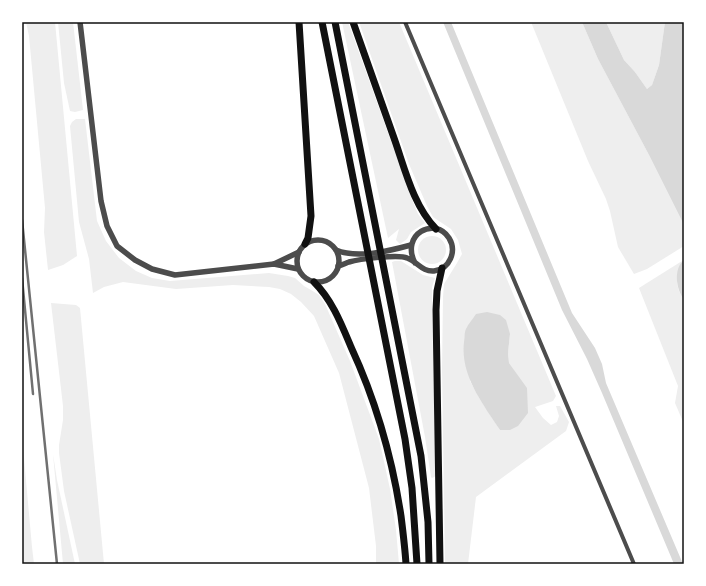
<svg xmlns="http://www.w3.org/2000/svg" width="706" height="586" viewBox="0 0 706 586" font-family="Literata,serif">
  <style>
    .green { fill: #eee; fill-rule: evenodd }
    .water { fill: #d9d9d9 }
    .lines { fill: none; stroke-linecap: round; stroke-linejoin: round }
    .minor { stroke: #4c4c4c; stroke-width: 4 }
    .tertiary { stroke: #4c4c4c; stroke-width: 5.5 }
    .trunk { stroke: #111; stroke-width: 7 }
    .rail { stroke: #707070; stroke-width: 2.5 }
    .neatline { fill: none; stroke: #111; stroke-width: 1.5 }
  </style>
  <rect width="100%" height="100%" fill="#fff"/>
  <g class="green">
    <polygon points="26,22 55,22 77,256 63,265 48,270 44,232 45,208 29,36"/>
    <polygon points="58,22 73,22 83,110 75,112 70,111 64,83"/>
    <polygon points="342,22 348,22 413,202 418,214 425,223 411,232 407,239 400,244 396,240 399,229 388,238"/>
    <path d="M359 22H399L556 396 553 401 535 407 543 418 551 425 557 422 559 416 556 406H560L569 422 566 431 476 497 468 564H445L442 369 443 297 444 284 457 263 462 254 458 240 451 229 433 217 427 206 409 164ZM510 334 508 353 509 363 517 375 500 430 481 401 470 381Z"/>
    <polygon points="531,22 582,22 598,59 649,155 684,225 684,246 647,269 634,274 618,247 610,211 606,199 588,161"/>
    <polygon points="606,22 665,22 659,65 652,85 647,89 635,72 624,60"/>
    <polygon points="76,119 85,119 97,221 106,241 119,258 136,271 152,278 170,281 269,273 288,276 295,278 304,286 311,290 319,295 325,304 350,361 379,439 390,489 396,530 399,564 376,564 376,546 369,488 339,373 314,316 301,302 291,294 280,289 269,287 233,285 176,289 123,282 104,287 93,293 89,259 79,222 70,126 72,122"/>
    <circle cx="432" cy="250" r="14"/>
    <polygon points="395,261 401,261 423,275 435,278 432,287 432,316 436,476 432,478 431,477 425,437 392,262"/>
    <path d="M682 261C675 275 675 287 684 300V424L675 403 678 386 639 288Z"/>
    <polygon points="51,303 76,305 80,308 104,564 80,564 64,491 59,453 59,445 63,420 63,406"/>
    <polygon points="22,436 32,547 34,564 22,564"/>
    <polygon points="53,454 57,480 75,564 63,564"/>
  </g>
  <g class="water">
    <polygon points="443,22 451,22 572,313 595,348 602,364 606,383 683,564 674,564 602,393 587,359 562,310"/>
    <polygon points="582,22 606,22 624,60 635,72 647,89 652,85 659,65 665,22 684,22 684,225 649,155 598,59"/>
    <path d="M684 260V300C676 289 673 269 684 260Z"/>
    <path d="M487 312 500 315 506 320 510 334 508 353 509 363 527 388 528 413 518 426 510 430H500C483 404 460 375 464 342 465 338 464 333 466 329 468 324 473 319 476 314Z"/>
  </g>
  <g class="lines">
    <polyline class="minor" points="405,22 634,564"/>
    <g class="tertiary">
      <polyline points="80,22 101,201 107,226 117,246 135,260 152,269 175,275 274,264 298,269"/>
      <circle cx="318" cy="261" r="21"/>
      <path d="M336 250C357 259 389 251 411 245"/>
      <polyline points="274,264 299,252"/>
      <path d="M338 266C342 265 346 263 349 262 359 259 399 254 407 258 418 262 422 272 434 271 450 269 457 251 449 238 435 216 400 234 415 263"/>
    </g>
    <g class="trunk">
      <polyline points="299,22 311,216 308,238 305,244"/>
      <polyline points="322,22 405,439 412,488 417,564"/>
      <polyline points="335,22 421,456 428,522 429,564"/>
      <path d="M353 22C367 61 380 99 394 138 405 169 413 205 436 229"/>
      <path d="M314 282C332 300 341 323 351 347 376 401 392 457 401 516 403 532 405 548 406 564"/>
      <polyline points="440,564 436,310 437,291 442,268"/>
    </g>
    <g class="rail">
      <polyline points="22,220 57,564"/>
      <polyline points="22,278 33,394"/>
    </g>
  </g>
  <rect width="706" height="586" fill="none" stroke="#ffffff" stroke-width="46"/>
  <rect x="23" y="23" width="660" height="540" class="neatline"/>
</svg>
